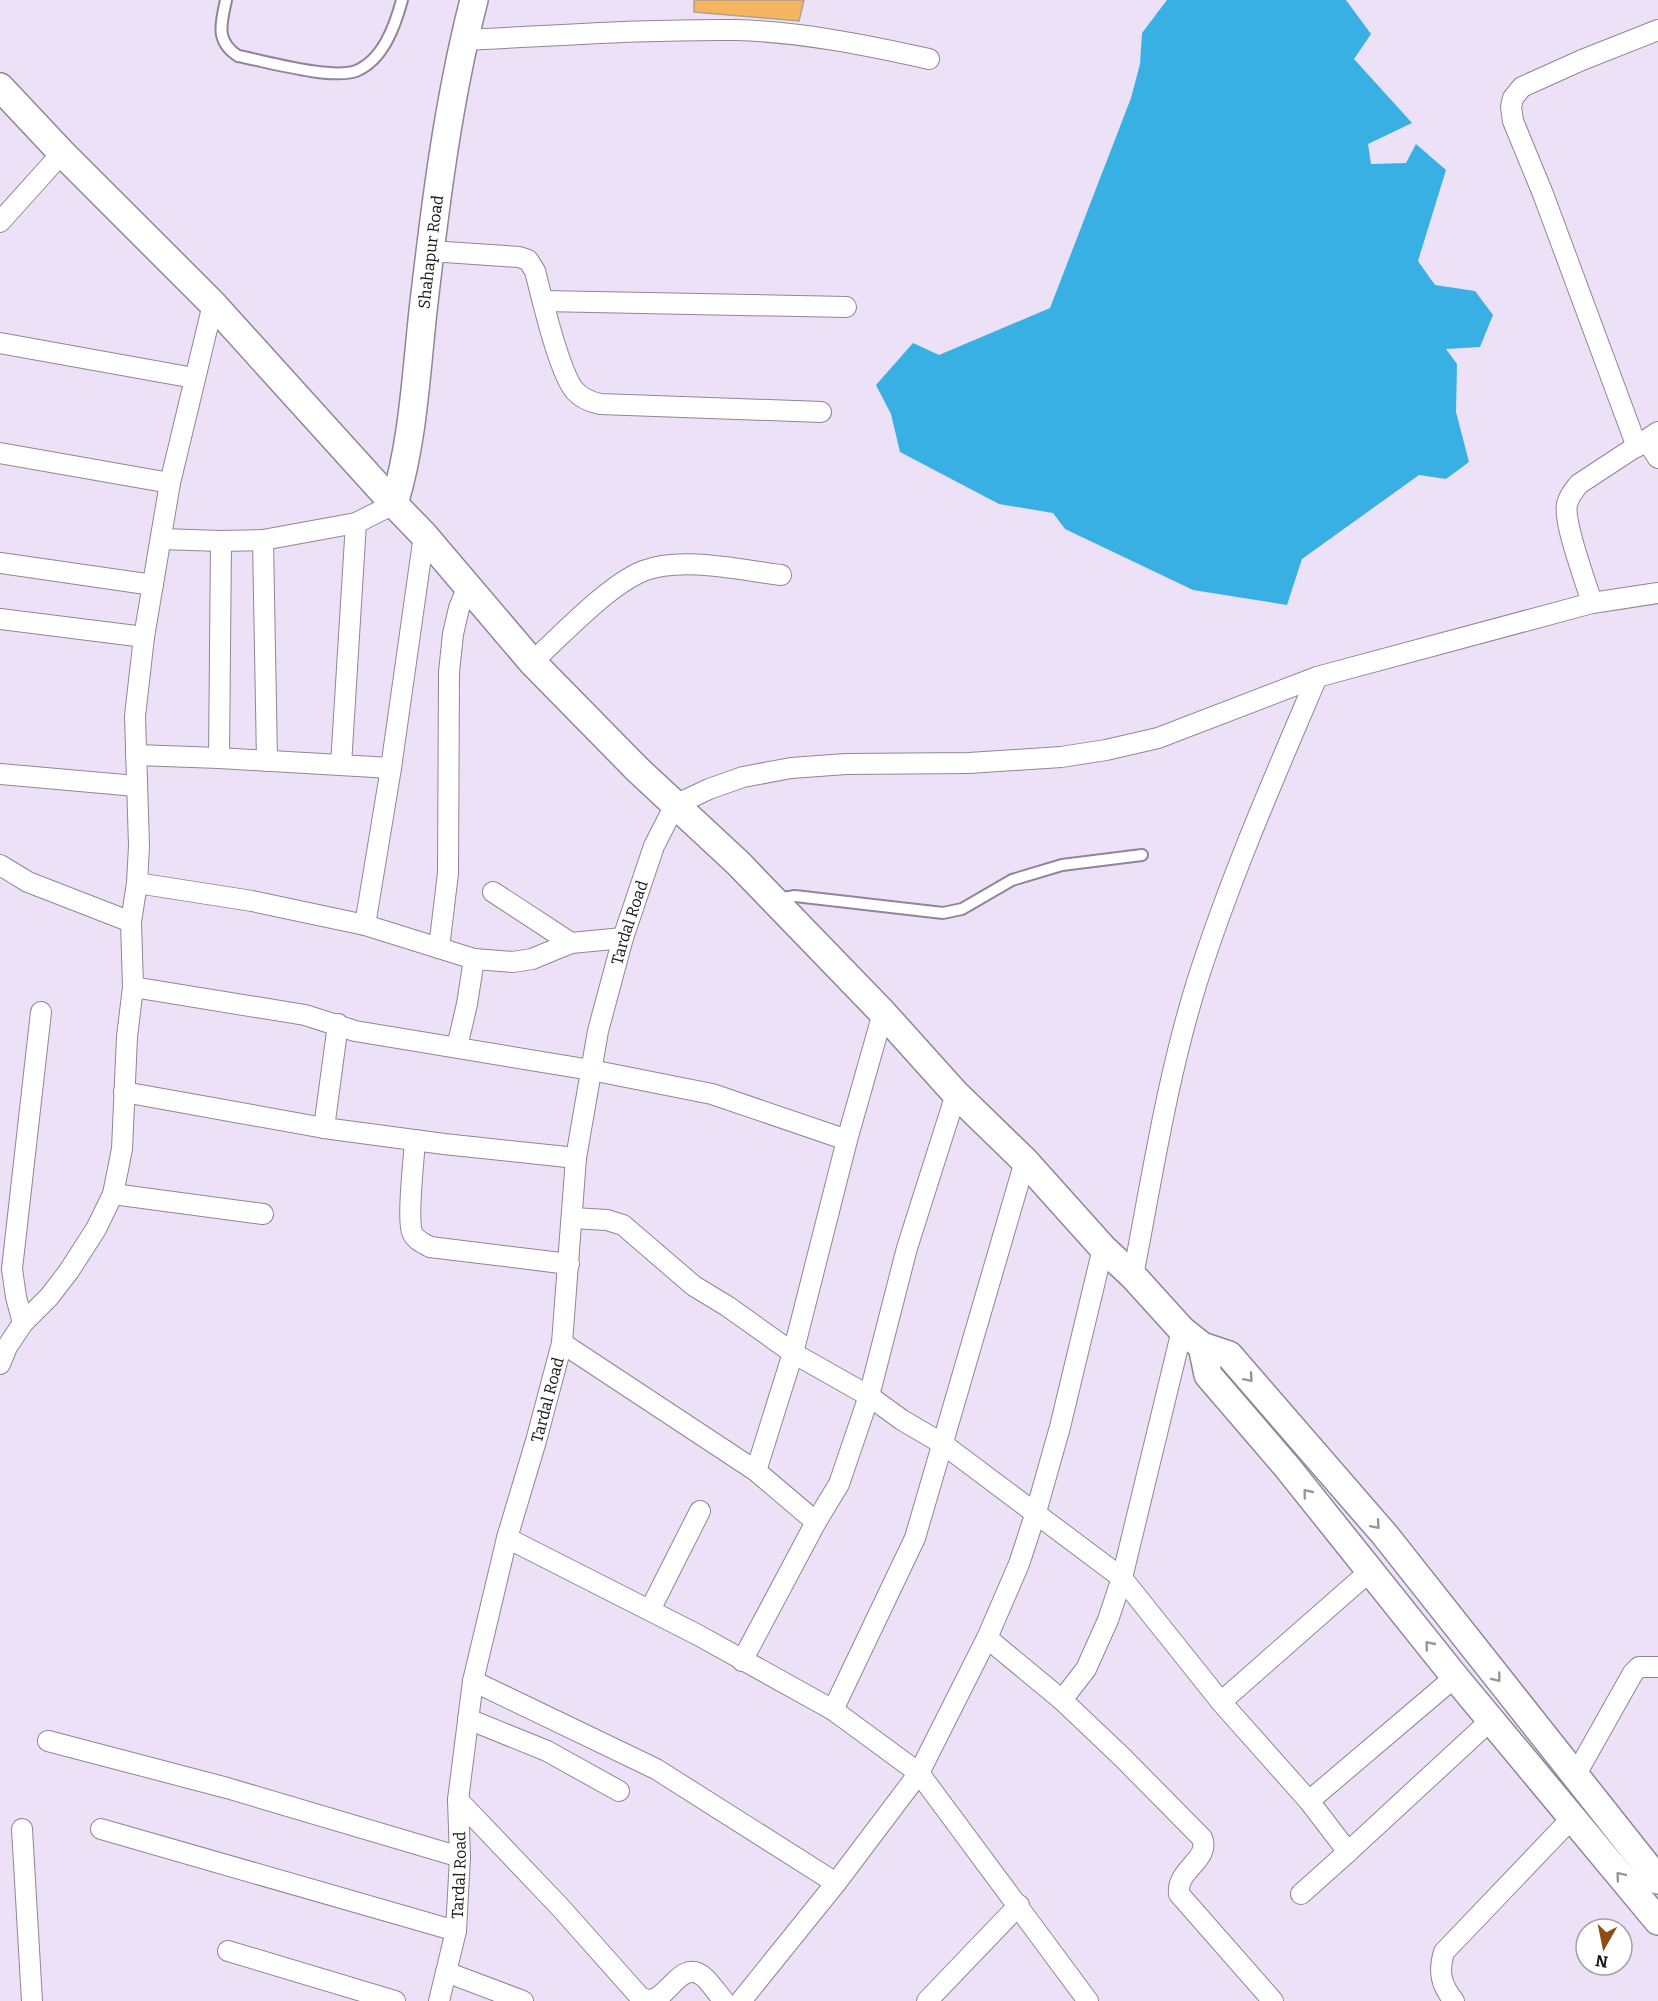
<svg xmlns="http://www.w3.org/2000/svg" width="1658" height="2001" viewBox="0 0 1658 2001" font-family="Bitter,serif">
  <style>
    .water { fill: #38b0e4 }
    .building { fill: #f5b55f; stroke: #b0a08e; stroke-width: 1.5 }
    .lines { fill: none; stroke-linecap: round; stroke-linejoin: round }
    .lane-casing { stroke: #908599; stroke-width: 14 }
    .street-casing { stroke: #908599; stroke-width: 22 }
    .secondary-casing { stroke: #908599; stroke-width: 30 }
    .lane { stroke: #fff; stroke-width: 10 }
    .street { stroke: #fff; stroke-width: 20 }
    .secondary { stroke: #fff; stroke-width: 27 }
    .oneway { stroke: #979598 }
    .labels { text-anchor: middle; stroke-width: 5; stroke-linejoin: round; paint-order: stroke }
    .street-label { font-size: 16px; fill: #17131a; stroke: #fff }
  </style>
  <rect width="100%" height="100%" fill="#ede1f7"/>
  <polygon class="water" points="1167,0 1346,0 1371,34 1354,59 1412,123 1368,144 1371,164 1406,163 1416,144 1446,170 1418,261 1435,285 1475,291 1493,315 1480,347 1446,349 1457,364 1456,412 1469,462 1446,479 1419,475 1302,559 1287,605 1193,590 1065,529 1053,513 999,504 900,452 891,414 876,385 913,343 939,355 1050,308 1131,98 1140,64 1142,33"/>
  <polygon class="building" points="694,0 804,0 799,21 694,12"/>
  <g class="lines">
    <defs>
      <g id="lane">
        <path d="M226 0C221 24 215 41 238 56 265 61 331 80 356 71 383 60 395 26 402 0"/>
        <polyline points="777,899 795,896 943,913 962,909 1012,880 1062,865 1142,855"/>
      </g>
      <g id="street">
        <path d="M464 40C554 36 646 29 736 30 802 32 866 45 929 59"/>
        <polyline points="0,222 62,153"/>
        <path d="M430 251 519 257 528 260 535 271C542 298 559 373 575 391 582 399 591 402 600 404L821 412"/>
        <polyline points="543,301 846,307"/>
        <polyline points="0,343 194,378"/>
        <polyline points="1646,440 1658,458"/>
        <polyline points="1637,447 1543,194 1513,121 1511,107 1513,98 1522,87 1582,60 1658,30"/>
        <polyline points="0,453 170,483"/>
        <polyline points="161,539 221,541 263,540 356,523 394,504"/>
        <polyline points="263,540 267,761"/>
        <polyline points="0,563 153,585"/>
        <path d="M1592 603C1586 582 1563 523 1567 504 1569 496 1574 490 1579 484L1658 432"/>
        <polyline points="0,619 144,637"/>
        <path d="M532 662C562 635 607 586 643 571 682 556 740 570 781 575"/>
        <polyline points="136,755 219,758 391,768"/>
        <polyline points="219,758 221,541"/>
        <polyline points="341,765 356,523"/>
        <polyline points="0,774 136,786"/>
        <polyline points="0,865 28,882 131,922"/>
        <polyline points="137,883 252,901 365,925 474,959 513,962 532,959 571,943 623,938"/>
        <polyline points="493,892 571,943"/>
        <polyline points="365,925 391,768 424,535"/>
        <polyline points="439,948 448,873 449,672 453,634 459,608 468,586"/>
        <polyline points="133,987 305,1015 355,1031 591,1070 712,1094 847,1140"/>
        <polyline points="457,1047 467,1004 474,959"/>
        <polyline points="124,1092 324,1128 444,1144 576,1158"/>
        <polyline points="324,1128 338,1024"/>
        <path d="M415 1140C414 1159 407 1217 412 1232 415 1240 423 1243 430 1247L569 1264"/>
        <polyline points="113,1194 263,1214"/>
        <polyline points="573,1218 607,1220 623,1225 694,1286 727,1306 793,1353 869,1396 902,1420 943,1444 1122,1578 1221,1702 1309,1801 1348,1852 1491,1720"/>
        <path d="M1133 1276C1152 1178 1167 1078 1197 982 1230 878 1274 778 1317 677"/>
        <polyline points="23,1323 16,1297 12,1269 41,1012"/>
        <polyline points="562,1343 756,1471 816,1522"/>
        <polyline points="0,1364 7,1347 23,1323 49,1297 69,1271 96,1229 113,1194 122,1149 127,1037 133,987 131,922 137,883 139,846 135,716 144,637 170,483 213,304"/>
        <polyline points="756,1471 793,1353 847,1140 883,1013"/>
        <polyline points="507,1538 698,1635 833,1710 919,1773 1088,2001"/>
        <polyline points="650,1610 700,1511"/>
        <path d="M987 1638 1062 1700 1122 1757 1202 1838C1211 1860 1176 1869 1179 1894L1273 2001"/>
        <polyline points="742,1661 816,1522 839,1484 869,1396 907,1248 956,1094"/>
        <polyline points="473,1681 656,1769 836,1883"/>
        <polyline points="1062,1700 1086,1669 1108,1620 1122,1578 1182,1330"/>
        <polyline points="1221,1702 1370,1571"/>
        <polyline points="833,1710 915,1538 1025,1161"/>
        <polyline points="468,1719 547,1751 619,1791"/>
        <polyline points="48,1741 227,1788 460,1857"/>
        <polyline points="1575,1776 1633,1673 1639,1667 1658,1667"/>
        <path d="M458 1800 560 1907 640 1997C643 1998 646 2000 649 2000 669 2000 681 1956 705 1978 712 1985 718 1994 724 2001"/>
        <polyline points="1309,1801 1455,1677"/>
        <polyline points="22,1829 32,2001"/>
        <polyline points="101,1829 456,1931"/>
        <polyline points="1301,1894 1348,1852"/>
        <polyline points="228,1951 395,2001"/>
        <polyline points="446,1972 523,2001"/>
        <path id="s1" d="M439 2001 456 1931 460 1857 458 1800 473 1681 507 1538 536 1441 562 1343 576 1158 598 1031 623 938 654 846 675 805 709 789 743 777 791 768 846 764 969 763 1061 757 1106 750 1158 738 1317 677 1592 603 1658 593"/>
        <polyline points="741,2001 836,1883 919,1773 987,1638 1019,1564 1036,1512 1060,1427 1103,1248"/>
        <polyline points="927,2001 1019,1905"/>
        <path d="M1454 2001C1441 1985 1438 1972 1444 1952L1572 1818"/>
      </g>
      <g id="secondary">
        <polyline points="0,87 62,153 213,304 394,504 424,535 532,662 637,769 738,863 883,1013 956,1094 1025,1161 1103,1248 1133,1276 1182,1330 1202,1346 1229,1355 1385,1535 1658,1880"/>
        <path id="s2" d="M394 504C413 442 416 375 423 311 435 207 448 101 474 0"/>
        <polyline points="1202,1346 1208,1375 1287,1467 1455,1677 1658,1921"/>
      </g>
    </defs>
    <use href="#lane" class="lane-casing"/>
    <use href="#street" class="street-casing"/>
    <use href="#secondary" class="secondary-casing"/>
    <use href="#lane" class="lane"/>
    <use href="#street" class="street"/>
    <use href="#secondary" class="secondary"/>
  </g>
  <defs><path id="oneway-chevron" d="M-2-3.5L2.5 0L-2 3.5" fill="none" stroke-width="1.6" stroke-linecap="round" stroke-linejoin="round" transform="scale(1.5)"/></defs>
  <g class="oneway">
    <use href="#oneway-chevron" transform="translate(1249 1378) rotate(49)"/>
    <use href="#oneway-chevron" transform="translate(1307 1493) rotate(-129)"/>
    <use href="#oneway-chevron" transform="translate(1376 1525) rotate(49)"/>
    <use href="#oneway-chevron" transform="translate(1429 1645) rotate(-129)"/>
    <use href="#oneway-chevron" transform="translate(1497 1678) rotate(52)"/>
    <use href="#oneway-chevron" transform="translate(1620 1876) rotate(-130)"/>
  </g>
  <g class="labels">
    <g class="street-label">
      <text dy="6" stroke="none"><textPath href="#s2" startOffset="255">Shahapur Road</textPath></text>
      <text dy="6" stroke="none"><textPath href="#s1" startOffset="1100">Tardal Road</textPath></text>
      <text dy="6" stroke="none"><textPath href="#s1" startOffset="614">Tardal Road</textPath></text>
      <text dy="6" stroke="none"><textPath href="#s1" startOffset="128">Tardal Road</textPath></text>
    </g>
  </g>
  <g transform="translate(1604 1947) rotate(189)"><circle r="28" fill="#ffffff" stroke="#a2a1a3" stroke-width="1.5"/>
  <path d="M0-4.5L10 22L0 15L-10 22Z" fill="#8d4d15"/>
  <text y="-9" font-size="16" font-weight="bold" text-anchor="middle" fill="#17131a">N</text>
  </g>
</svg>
